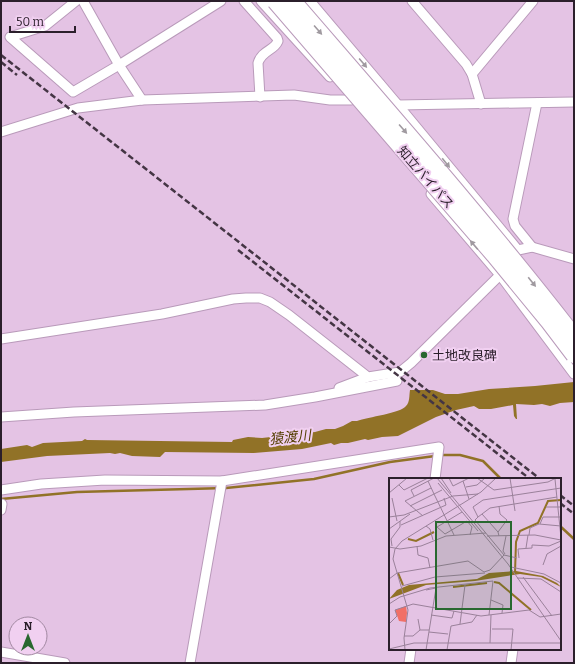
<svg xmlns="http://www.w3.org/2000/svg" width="575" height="664" viewBox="0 0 575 664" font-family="Bitter,'Noto Sans JP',serif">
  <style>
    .water { fill: #917227 }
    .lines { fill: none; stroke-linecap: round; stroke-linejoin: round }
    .stream { stroke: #917227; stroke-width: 2.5 }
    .street-casing { stroke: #b99aba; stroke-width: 11 }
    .street { stroke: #fff; stroke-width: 9 }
    .rail { stroke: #443544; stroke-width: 2.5; stroke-dasharray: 6 3; stroke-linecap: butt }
    .highway-bridge-casing { stroke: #b99aba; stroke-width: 18; stroke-linecap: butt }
    .highway-bridge { stroke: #fff; stroke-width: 16 }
    .oneway { fill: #a09aa0 }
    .poi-dot { fill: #296830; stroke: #f1d0f1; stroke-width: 1.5 }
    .labels { text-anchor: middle; stroke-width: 4; stroke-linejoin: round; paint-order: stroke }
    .street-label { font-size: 13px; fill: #2b1f2b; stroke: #f1d0f1 }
    .poi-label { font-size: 13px; fill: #2b1f2b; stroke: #f1d0f1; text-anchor: start }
    .water-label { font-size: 14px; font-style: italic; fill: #533d00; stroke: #f1d0f1 }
    .inset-river { fill: none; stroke: #917227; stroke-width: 2 }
    .inset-road { fill: none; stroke: #9a819a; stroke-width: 1 }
    .view { fill: #296830; fill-opacity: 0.15; stroke: #296830; stroke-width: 2 }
    .inset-edge { fill: none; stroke: #2b1f2b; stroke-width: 2 }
  </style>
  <rect width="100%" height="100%" fill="#e4c3e4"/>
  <path class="water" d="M574 382V402L560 403 550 406 542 404 534 405 516 404 517 419H516L514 416 513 405 491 409H479L474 406 456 410 436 417 398 436 382 437 368 440 365 439 348 443H341L334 445 331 443 302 449 254 453 165 452 160 457 132 456 120 453 115 454 110 453 47 456 1 462V449L27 445 32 447 43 443 82 441 85 439 87 440 232 442 233 440 248 437 262 438 315 432 326 429H335L343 426 352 421H357C368 417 401 413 406 406 410 402 409 396 410 390H433L445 394H458L489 389 535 386Z"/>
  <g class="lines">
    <g class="stream">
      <polyline points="440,455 460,455 483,461 501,479"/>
      <polyline points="1,499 77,492 226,488 314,479 390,462 435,456"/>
      <polyline points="560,526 574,539"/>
    </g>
    <defs>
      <g id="street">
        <polyline points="76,1 45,26 10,37 73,92 119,65 221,1"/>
        <polyline points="83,1 119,65 142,100"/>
        <path d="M244 1 277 38 278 41C274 51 262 50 258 63L260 97"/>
        <polyline points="261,1 330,77"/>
        <polyline points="310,1 398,105 518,250"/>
        <polyline points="412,1 466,64 472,74"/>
        <polyline points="481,104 472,74 533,1"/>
        <polyline points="396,106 398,105 574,102"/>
        <polyline points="1,132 78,108 142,100 294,95 330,100 351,100 380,84"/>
        <polyline points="431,194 500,275 574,374"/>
        <polyline points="532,247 515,226 513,219 537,103"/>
        <polyline points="1,339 162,314 233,299 246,298 260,298 270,302 289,315 368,377 400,372 411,363 500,275 518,250 532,247 574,259"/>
        <polyline points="339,388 368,377"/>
        <polyline points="1,417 74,412 265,405 315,397 397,381"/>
        <polyline points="1,490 41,484 105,480 222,481 439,447 435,479"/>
        <polyline points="1,504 2,504 1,510"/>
        <polyline points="1,652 65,663"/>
        <polyline points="190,663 222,481"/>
        <polyline points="409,663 411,649"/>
        <polyline points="511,663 513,649"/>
      </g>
    </defs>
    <use href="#street" class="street-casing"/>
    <use href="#street" class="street"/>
    <g class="rail">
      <polyline points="1,55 540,479"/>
      <polyline points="1,62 17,75"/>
      <polyline points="238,250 530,479"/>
      <polyline points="560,495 574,506"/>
      <polyline points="560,503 574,514"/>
    </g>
    <defs>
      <g id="highway-bridge">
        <polyline points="275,1 494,255 549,322 574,355"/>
        <path d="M293 1C388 111 484 220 574 336"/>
      </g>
    </defs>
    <use href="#highway-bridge" class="highway-bridge-casing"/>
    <use href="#highway-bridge" class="highway-bridge"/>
  </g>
  <defs><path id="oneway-solid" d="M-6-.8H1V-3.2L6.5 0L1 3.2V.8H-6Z"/></defs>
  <g class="oneway">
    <use href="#oneway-solid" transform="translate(318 30) rotate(49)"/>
    <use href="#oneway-solid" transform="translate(363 63) rotate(50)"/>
    <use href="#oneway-solid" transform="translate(403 129) rotate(49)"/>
    <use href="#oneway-solid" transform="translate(446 163) rotate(51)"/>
    <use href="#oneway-solid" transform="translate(474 245) rotate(-130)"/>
    <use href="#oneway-solid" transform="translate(532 282) rotate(51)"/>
  </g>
  <circle class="poi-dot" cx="424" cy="355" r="4"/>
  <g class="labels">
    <g class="street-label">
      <text transform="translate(426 177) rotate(49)" y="5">知立バイパス</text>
    </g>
    <g class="poi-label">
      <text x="432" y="360">土地改良碑</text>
    </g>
    <g class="water-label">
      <text transform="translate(290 437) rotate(-6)" y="5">猿渡川</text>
    </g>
  </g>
  <g transform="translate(389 478)">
    <rect width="172" height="172" fill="#e4c3e4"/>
    <path d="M17 128 18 135 17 144 10 143 6 132Z" fill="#f16f67"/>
    <path d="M127 93 154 98 168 105 172 109 152 99 131 96 86 103 37 107 0 121 8 112 20 107 88 101 100 95Z" fill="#917227"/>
    <path class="inset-river" d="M19 61 27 63 45 54M9 95 14 107M126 95 127 64 131 53 149 45 159 23 172 22M105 104 110 105 142 132M64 109 98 105"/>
    <path class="inset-road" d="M48 0 119 86 172 163M52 0 62 15M60 0 64 8 80 0M88 0 105 12 159 4 167 0M121 0 126 33M166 1 172 60M39 3 45 16 53 12M74 3 80 21M49 5 89 53M10 7 15 12 39 0M77 9 88 7 96 0M0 15 18 0M25 18 22 12 45 0M3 20 8 43M21 28 45 16 65 57M110 28 111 36 118 42 109 54 110 58M157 29H172M73 34 48 49 56 56 78 43 83 49 81 57M93 36 109 54M34 38 16 23 42 10M0 39 15 37 64 18 89 16M89 39 101 30 168 19M86 42 89 39 84 29 94 22 172 10M86 42 115 77M151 46 154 39H172M12 47 57 27 55 20M37 48 41 51 44 62M0 51 21 36M140 57 141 50 150 46 172 48M98 58 146 57 172 62M3 68 2 61 11 49V43M28 68 29 77 39 80 41 90M0 69 11 71 32 68 57 58 97 55M137 70 139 57M116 76 114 73 117 58M130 80 129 71 143 70V67L160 68 172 63M154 87 158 76 172 68M122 89 155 96 172 105M134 99 163 138M128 100 152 101 172 114M0 101 8 95 79 83 95 94 101 92 115 77 128 80M13 108 46 99 96 95M102 122 114 127 113 135M0 126 11 119 41 110 104 103 100 137M42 137 63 140 65 133M29 141 31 152H40M0 146 8 138 6 132 24 126 92 138 140 132 151 139 172 136M71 146 76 107M103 151H124L122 172M40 154 59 156M15 158H24L31 152M101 165 102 137M0 171 25 165H172M16 172 15 160 19 132 4 81 6 71 13 63 92 14 107 0M37 172 47 110 37 112M58 172 62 148 83 144 88 137"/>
    <path class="view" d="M47 44H122V131H47Z"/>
    <rect width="172" height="172" class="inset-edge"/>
  </g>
  <rect width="575" height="664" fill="none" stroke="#2b1f2b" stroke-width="4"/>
  <g transform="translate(28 636)"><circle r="19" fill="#f1d0f1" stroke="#a289a2"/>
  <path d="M0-3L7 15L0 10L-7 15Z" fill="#296830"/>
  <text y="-6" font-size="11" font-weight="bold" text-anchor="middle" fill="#2b1f2b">N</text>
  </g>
  <path d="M10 26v6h65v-6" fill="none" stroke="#2b1f2b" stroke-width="2"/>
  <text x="16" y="26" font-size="12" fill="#2b1f2b" stroke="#f1d0f1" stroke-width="3" paint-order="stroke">50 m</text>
</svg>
